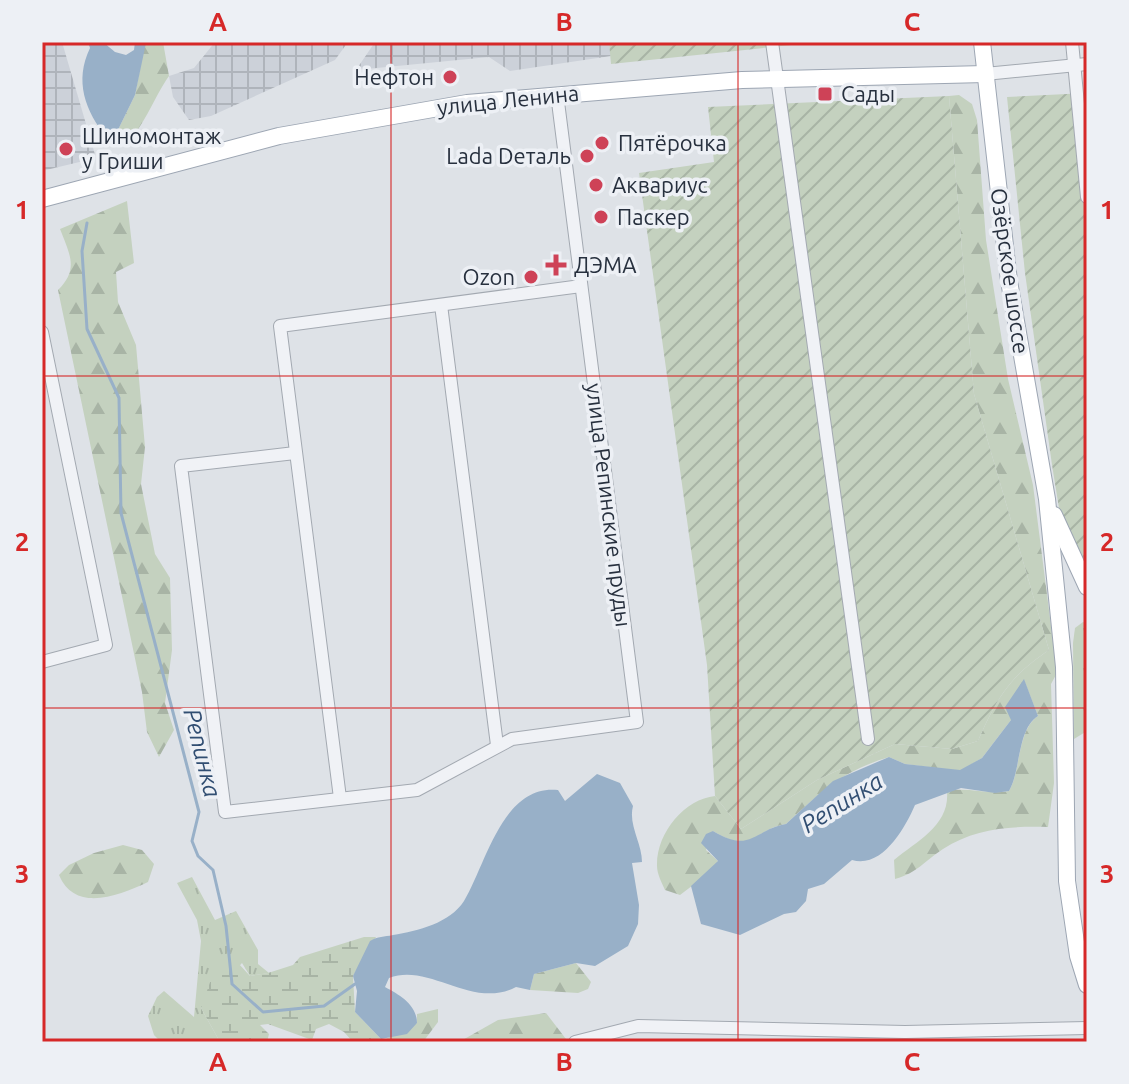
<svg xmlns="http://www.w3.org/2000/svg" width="1129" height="1084" viewBox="0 0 1129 1084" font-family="Ubuntu,sans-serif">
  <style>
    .industrial { fill: url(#industrial-grid) }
    .grass { fill: url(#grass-tufts) }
    .forest { fill: url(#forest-firs) }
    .wetland { fill: url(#wetland-marsh) }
    .garden { fill: url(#garden-furrows) }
    .water { fill: #98b0c8 }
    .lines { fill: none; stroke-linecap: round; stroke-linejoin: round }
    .stream { stroke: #98b0c8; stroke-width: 3 }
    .minor-casing { stroke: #a3a9b1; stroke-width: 14 }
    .major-casing { stroke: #9da6b3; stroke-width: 18 }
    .minor { stroke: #f0f2f6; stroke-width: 12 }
    .major { stroke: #fff; stroke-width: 16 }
    .grid { fill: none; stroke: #d62828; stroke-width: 2; stroke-opacity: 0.55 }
    .poi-dot { fill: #ce4257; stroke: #edf0f5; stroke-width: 3 }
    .labels { text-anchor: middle; stroke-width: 7; stroke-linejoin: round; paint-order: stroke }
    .poi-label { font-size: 22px; fill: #27303e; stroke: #edf0f5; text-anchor: start }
    .street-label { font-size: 22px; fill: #27303e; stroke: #edf0f5 }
    .water-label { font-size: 24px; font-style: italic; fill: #314e72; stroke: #edf0f5 }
    .neatline { fill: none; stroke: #d62828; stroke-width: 3 }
    .grid-label { font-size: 26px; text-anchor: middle; font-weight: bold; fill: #d62828 }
  </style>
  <defs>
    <pattern id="industrial-grid" width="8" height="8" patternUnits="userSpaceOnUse" patternTransform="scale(2)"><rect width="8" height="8" fill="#ccd1d9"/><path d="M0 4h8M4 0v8" fill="none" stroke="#afb4bb"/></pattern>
    <pattern id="grass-tufts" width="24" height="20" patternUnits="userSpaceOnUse" patternTransform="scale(2)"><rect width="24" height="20" fill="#c4d1bf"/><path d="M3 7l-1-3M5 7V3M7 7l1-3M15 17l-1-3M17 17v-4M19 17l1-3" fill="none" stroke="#a8b4a5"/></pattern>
    <pattern id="forest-firs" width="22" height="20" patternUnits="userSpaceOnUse" patternTransform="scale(2)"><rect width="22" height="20" fill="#c4d1bf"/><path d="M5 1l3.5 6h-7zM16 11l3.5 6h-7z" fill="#a8b4a5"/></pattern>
    <pattern id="wetland-marsh" width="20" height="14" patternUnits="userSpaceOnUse" patternTransform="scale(2)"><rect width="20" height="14" fill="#c4d1bf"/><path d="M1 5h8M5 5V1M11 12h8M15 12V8" fill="none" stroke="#a8b4a5"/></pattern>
    <pattern id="garden-furrows" width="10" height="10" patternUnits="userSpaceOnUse" patternTransform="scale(2)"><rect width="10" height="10" fill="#c4d1bf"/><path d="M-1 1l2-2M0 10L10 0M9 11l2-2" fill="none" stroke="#a8b4a5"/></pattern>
  </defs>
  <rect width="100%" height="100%" fill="#dee2e7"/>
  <g class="industrial">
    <polygon points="42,42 62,42 96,158 42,171"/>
    <polygon points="215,42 348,42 335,60 211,116 189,120 173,97 169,76 194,68"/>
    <polygon points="375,42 609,42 611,56 510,71 489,57 356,70"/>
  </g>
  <g class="grass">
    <polygon points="1083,622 1087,623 1087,731 1074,739 1073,643 1075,628"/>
    <polygon points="192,877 215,920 236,911 258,950 258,964 269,973 250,976 242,963 201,1008 220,1042 161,1042 154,1035 148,1016 157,997 164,991 194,1017 201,941 197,920 177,883"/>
  </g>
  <g class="forest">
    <path d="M145 42H163L169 76C154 97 142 132 123 146L114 138 135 95Z"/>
    <path d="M959 95 972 104 977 120 986 240 1008 379 1033 485 1057 673 1051 684 1054 783 1048 827C1010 826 975 828 943 849 923 862 919 872 895 879L894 860C918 840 950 825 947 791 969 787 988 795 1009 791 1021 771 1017 730 1038 716L1024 680 1011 720 982 758 960 771 905 764 889 757C842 771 821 792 786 824 752 830 754 856 713 831L706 850 718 861 713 870 680 895 665 890C662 883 657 874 657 866 656 833 685 799 715 796L741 829 817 780 895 744 952 749 978 741C997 698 1009 677 1049 650L974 394 949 96Z"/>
    <path d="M127 201 134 263 116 272 118 302 136 345 145 447 141 484 155 554 170 578 172 650 165 703 174 730 159 757 147 732 142 692 58 290C79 269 70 255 60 229Z"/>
    <path d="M123 845 142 850 154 864 148 882C118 896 75 913 59 875L69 865 94 853Z"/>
    <polygon points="576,963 591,982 588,989 578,993 530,990 534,974"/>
    <polygon points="438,1009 438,1022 423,1042 380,1042 417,1023 417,1014"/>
    <polygon points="546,1013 566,1039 560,1042 459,1042 498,1020"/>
  </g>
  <polygon class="wetland" points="364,937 376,937 353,976 355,1012 381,1039 380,1042 353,1042 344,1032 329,1024 316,1029 312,1040 268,1024 260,1025 269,1034 267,1042 220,1042 201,1008 215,968 228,952 250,976 268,973 293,965 300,957"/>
  <g class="garden">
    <polygon points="609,42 820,42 611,64"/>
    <polygon points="1087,93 1087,573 1059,508 1052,465 1025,273 1007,97"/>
    <path d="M949 96 974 394 1049 650C1009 677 997 698 978 741L952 749 895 744 817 780 741 829 715 796 707 665 639 173 714 162 708 107Z"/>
  </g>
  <g class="water">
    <path d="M88 42H103L115 52 126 55 134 50 135 42 146 43 135 95 114 138H107C85 111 74 81 90 48Z"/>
    <path d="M1024 679 1038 716C1017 729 1021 771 1009 791L995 793 961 788 915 805C905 828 882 869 852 860L824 884 808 889 806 901 796 912 784 914 740 935 701 924 691 886 718 861 701 843 706 834 713 831C751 854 753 830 786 824L833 781 889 757 905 764 960 770 982 758 1011 720 1005 707Z"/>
    <path d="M597 774 620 783 633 806C628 825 642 843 642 862L632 863 639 905 638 924 628 946 595 966 576 963 534 974 530 990 516 987C472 1010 429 962 389 978L385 987C400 995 417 1005 417 1023L407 1034 381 1039 355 1012 357 991 353 976 370 941C378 936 384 937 393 935 418 931 450 923 464 901 486 865 502 784 558 790L565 801Z"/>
  </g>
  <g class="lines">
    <polyline class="stream" points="87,223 82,251 87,329 119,398 121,513 199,812 192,841 198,856 213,870 226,926 232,984 263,1012 324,1006 355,984"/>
    <defs>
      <g id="minor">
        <polyline points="772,42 868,739"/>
        <polyline points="1072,42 1087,197"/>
        <polyline points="985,74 1087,64"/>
        <polyline points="441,305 497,745"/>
        <polyline points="42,332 106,645 42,662"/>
        <polyline points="295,453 181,466 225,812 417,790 512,739 637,722 557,94"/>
        <polyline points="340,798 280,326 581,286"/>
        <polyline points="575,1042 638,1026 905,1032 1087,1028"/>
      </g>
      <g id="major">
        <polyline points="982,42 1009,281 1047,499 1064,667 1067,881 1078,956 1087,985"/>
        <polyline points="42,199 279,136 467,103 742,80 985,74"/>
        <polyline points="1054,515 1087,587"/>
      </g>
    </defs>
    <use href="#minor" class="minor-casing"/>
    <use href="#major" class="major-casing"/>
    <use href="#minor" class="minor"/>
    <use href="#major" class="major"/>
  </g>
  <path class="grid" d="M391 42V1042M738 42V1042M42 376H1087M42 708H1087"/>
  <g class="poi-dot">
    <circle cx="450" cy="77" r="8"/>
    <rect x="817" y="86" width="16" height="16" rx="4"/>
    <circle cx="602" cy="143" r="8"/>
    <circle cx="66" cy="149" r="8"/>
    <circle cx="587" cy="156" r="8"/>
    <circle cx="596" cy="185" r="8"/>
    <circle cx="601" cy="217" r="8"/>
    <path d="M552 253h8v8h8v8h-8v8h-8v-8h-8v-8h8z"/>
    <circle cx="531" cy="277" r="8"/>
  </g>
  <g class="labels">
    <g class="poi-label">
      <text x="434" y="85" text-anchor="end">Нефтон</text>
      <text x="841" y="102">Сады</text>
      <text x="82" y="144">Шиномонтаж<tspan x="82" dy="25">у Гриши</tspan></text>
      <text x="618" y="151">Пятёрочка</text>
      <text x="571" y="164" text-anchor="end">Lada Dеталь</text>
      <text x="612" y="193">Аквариус</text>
      <text x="617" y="225">Паскер</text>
      <text x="574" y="273">ДЭМА</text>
      <text x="515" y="285" text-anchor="end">Ozon</text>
    </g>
    <g class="street-label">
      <text transform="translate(508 100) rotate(-6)" y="8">улица Ленина</text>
      <text transform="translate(1010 271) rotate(82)" y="8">Озёрское шоссе</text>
      <text transform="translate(609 505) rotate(83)" y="8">улица Репинские пруды</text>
    </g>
    <g class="water-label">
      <text transform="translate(202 753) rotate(76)" y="8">Репинка</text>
      <text transform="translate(842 803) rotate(-32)" y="8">Репинка</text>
    </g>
  </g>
  <rect width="1129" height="1084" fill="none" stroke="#edf0f5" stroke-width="88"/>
  <rect x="44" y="44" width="1041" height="996" class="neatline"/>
  <g class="grid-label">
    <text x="218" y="31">A</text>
    <text x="564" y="31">B</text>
    <text x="912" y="31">C</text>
    <text x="22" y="219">1</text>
    <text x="1107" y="219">1</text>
    <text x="22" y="551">2</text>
    <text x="1107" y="551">2</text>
    <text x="22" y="883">3</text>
    <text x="1107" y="883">3</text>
    <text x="218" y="1071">A</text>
    <text x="564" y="1071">B</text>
    <text x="912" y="1071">C</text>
  </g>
</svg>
